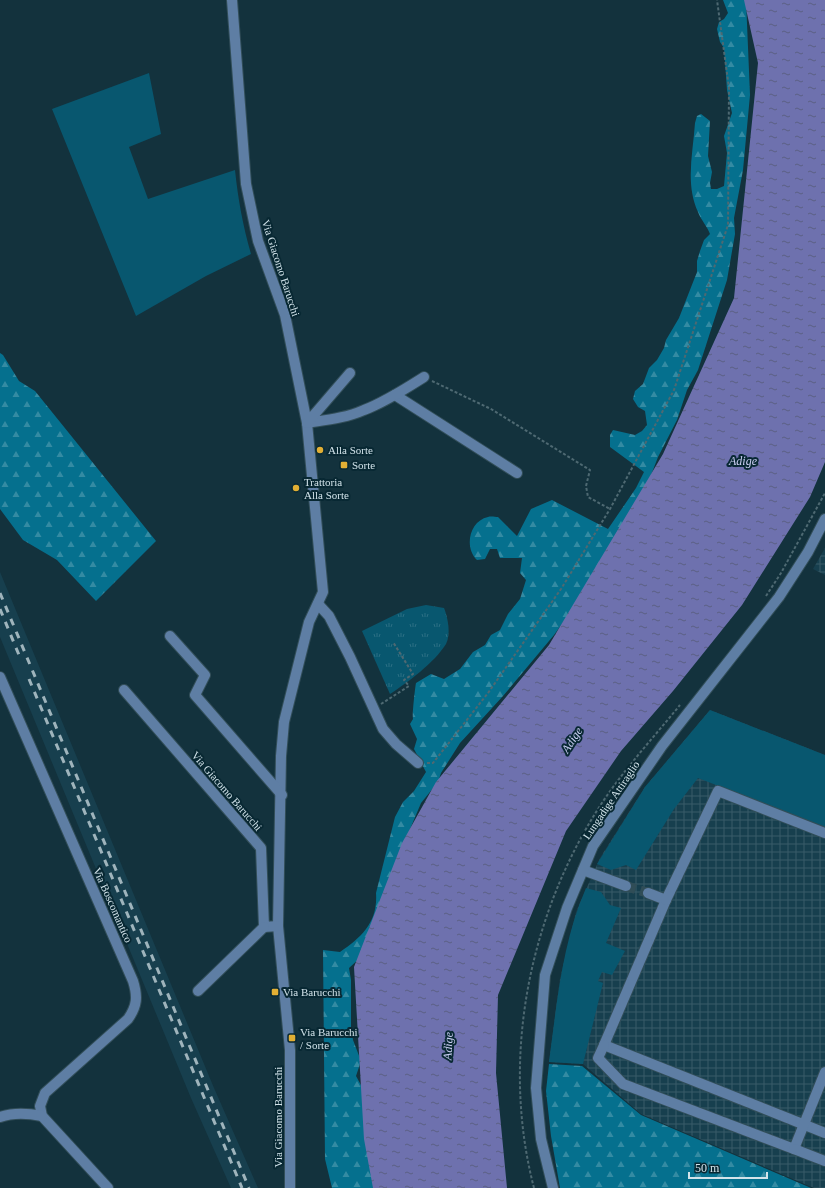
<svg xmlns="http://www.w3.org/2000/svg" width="825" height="1188" viewBox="0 0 825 1188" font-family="'Times New Roman',serif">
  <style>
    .built { fill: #173f4e }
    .industrial { fill: url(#industrial-grid) }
    .green { fill: #08576f }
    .forest { fill: url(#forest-firs) }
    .park { fill: url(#park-tufts) }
    .water { fill: url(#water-ripples) }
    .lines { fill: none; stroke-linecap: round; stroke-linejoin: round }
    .minor-tunnel { stroke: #304d57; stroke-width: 10; stroke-dasharray: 10 5; stroke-linecap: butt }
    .minor-casing { stroke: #324e59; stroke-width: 12 }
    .path { stroke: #4e6972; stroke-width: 2; stroke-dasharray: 3 2; stroke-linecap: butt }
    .minor { stroke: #5e7ea4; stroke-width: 10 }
    .rail { stroke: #9fb4bc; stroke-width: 3; stroke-dasharray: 7 7; stroke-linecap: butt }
    .poi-dot { fill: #e2af34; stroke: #082833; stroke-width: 1.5 }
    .labels { text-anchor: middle; stroke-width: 4; stroke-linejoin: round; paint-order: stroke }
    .street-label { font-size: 11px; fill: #d2e3ea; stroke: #082833 }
    .poi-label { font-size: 11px; fill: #d2e3ea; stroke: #082833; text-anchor: start }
    .water-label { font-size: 12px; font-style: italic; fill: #cbcff3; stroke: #082833 }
  </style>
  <defs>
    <pattern id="industrial-grid" width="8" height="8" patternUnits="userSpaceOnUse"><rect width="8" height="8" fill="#173f4e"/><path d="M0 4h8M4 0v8" fill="none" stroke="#385b68"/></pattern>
    <pattern id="forest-firs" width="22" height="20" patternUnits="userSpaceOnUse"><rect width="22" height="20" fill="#05708e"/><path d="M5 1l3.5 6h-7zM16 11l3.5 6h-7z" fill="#348ba3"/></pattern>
    <pattern id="park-tufts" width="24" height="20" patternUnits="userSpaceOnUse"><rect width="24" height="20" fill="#08576f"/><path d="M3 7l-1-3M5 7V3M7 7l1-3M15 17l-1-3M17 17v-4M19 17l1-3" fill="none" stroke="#2b6f84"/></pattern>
    <pattern id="water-ripples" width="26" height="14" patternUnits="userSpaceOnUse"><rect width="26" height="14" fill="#6e71ae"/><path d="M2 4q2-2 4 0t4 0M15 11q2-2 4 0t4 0" fill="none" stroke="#5b5f84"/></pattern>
  </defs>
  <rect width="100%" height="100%" fill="#13323d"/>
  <polygon class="built" points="0,572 214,1088 258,1188 231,1188 191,1098 0,637"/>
  <g class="industrial">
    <polygon points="825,548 825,575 813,569"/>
    <polygon points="710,710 825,755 825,1188 814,1188 641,1114 583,1064 549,1062 560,979 576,912 600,858 645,787"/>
  </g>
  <g class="green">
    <path d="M149 73 161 134 129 147 148 199 235 170C238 199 243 226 251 254L206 276 136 316 52 109Z"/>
    <polygon points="710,710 825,755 825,827 698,778 674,809 636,870 626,865 611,870 597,864 645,787"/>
    <path d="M586 888 601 892 610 905 621 908 606 943 625 951 612 975 602 972 598 981 603 983 583 1064 549 1062C557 1003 562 943 586 888Z"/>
  </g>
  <g class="forest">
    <path d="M723 0H746L750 95 743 170 734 218 735 234 727 280 698 370 687 390 677 420 658 457 648 483 571 611 554 635 503 696 460 743 441 773 438 782 421 803 392 872 361 957 349 968 351 980V1028L353 1040 361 1061 356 1076 362 1087 380 1188H332L325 1159 323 950 340 952C362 937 378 922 376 893L395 817 403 802 414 791 426 772 414 749 417 739 410 724 413 719C412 716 415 688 416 683L431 674 444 679 460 669 473 652 485 645 491 635 500 630 508 614 520 599 526 580 520 573 522 558H500L497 549H490L485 559 477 560C464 548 469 521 488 517 491 516 495 517 498 517L517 536 531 509 552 500 608 529 636 488 644 472 610 447V435L613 430 635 435 642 431 647 425 645 411 638 407 633 399 635 391 643 384 649 368 657 360 664 348 666 340 679 318 697 272V261L700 251 704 240 710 234C707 226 701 220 698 212 685 184 693 153 695 123L697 116 701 114 710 121 708 156 712 172 710 183 711 189H717L724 186 727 153 724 136 732 113 727 90 724 48 720 42 717 29 719 22 724 19 728 13Z"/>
    <polygon points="0,353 3,355 19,381 35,391 156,541 96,601 57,560 23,540 0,509"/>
    <polygon points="549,1064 582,1066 641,1115 811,1188 560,1188 551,1136 546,1091"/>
  </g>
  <path class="park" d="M426 605 444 608C448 618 451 634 446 644 434 663 408 682 390 694L362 631 407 609Z"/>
  <polygon class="water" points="744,0 825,0 825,462 810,497 742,605 673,691 621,751 566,831 498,995 496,1073 507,1188 373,1188 364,1139 354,967 402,843 436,782 549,645 663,454 734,298 758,63"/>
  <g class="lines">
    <polyline class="minor-tunnel" points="626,886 648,893"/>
    <defs>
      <g id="minor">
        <polyline points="232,0 246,184 258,241 285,315 307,423 323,592 309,622 284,722 281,756 278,926 290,1050 290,1188"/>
        <polyline points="395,395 517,473"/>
        <path d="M307 423C326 420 346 418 364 410 385 402 405 389 424 377"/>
        <polyline points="307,423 350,373"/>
        <polyline points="318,604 329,616 350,657 383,729 396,744 418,763"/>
        <polyline points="170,636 205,675 195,695 282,795"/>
        <path d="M0 677 133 981C138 997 137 1006 128 1019L45 1093 40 1106 42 1116 108 1188"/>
        <polyline points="124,690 261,848 264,927 278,926"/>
        <polyline points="583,870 626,886"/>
        <polyline points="648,893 666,900 604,1045 825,1133"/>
        <polyline points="666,900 718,791 825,833"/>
        <polyline points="198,991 264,927"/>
        <polyline points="604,1045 598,1058 623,1084 794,1149 825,1072"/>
        <path d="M0 1117C14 1112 27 1113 42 1116"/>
        <polyline points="794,1149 825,1161"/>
        <polyline points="553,1188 541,1139 536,1088 545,975 567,908 593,846 662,746 779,597 808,552 825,519"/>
      </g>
    </defs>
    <use href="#minor" class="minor-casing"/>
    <g class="path">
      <polyline points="432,381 491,409 590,470 586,486 588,497 610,509"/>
      <polyline points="766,596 781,573 825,493"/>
      <polyline points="381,704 409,686 404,680 413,674 393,642"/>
      <polyline points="427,763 433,763 488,693 561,589 610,509 674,390 728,225 729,88 717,0"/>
      <path d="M534 1188C502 1065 526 930 590 822 615 779 649 743 680 705"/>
    </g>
    <use href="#minor" class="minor"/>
    <g class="rail">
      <polyline points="0,593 249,1188"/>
      <polyline points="0,609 19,655"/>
      <polyline points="29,679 242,1188"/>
    </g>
  </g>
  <g class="poi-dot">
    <circle cx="320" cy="450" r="4"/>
    <rect x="340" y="461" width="8" height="8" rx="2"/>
    <circle cx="296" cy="488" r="4"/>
    <rect x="271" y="988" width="8" height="8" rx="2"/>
    <rect x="288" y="1034" width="8" height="8" rx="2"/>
  </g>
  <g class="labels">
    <g class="street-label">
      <text transform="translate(281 268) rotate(72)" y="4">Via Giacomo Barucchi</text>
      <text transform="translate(227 791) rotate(49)" y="4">Via Giacomo Barucchi</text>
      <text transform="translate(611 800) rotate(-56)" y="4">Lungadige Attiraglio</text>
      <text transform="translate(113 905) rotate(66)" y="4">Via Boscomantico</text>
      <text transform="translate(278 1117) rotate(-90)" y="4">Via Giacomo Barucchi</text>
    </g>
    <g class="poi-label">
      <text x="328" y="454">Alla Sorte</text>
      <text x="352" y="469">Sorte</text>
      <text x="304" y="486">Trattoria<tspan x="304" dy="13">Alla Sorte</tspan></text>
      <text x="283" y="996">Via Barucchi</text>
      <text x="300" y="1036">Via Barucchi<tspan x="300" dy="13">/ Sorte</tspan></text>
    </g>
    <g class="water-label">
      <text x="743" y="465">Adige</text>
      <text transform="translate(572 740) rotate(-57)" y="4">Adige</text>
      <text transform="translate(448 1046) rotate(-87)" y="4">Adige</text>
    </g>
  </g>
  <path d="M689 1172v6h78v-6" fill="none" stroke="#d2e3ea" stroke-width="2"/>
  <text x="695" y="1172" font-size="12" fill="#d2e3ea" stroke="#082833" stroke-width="3" paint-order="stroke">50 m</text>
</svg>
